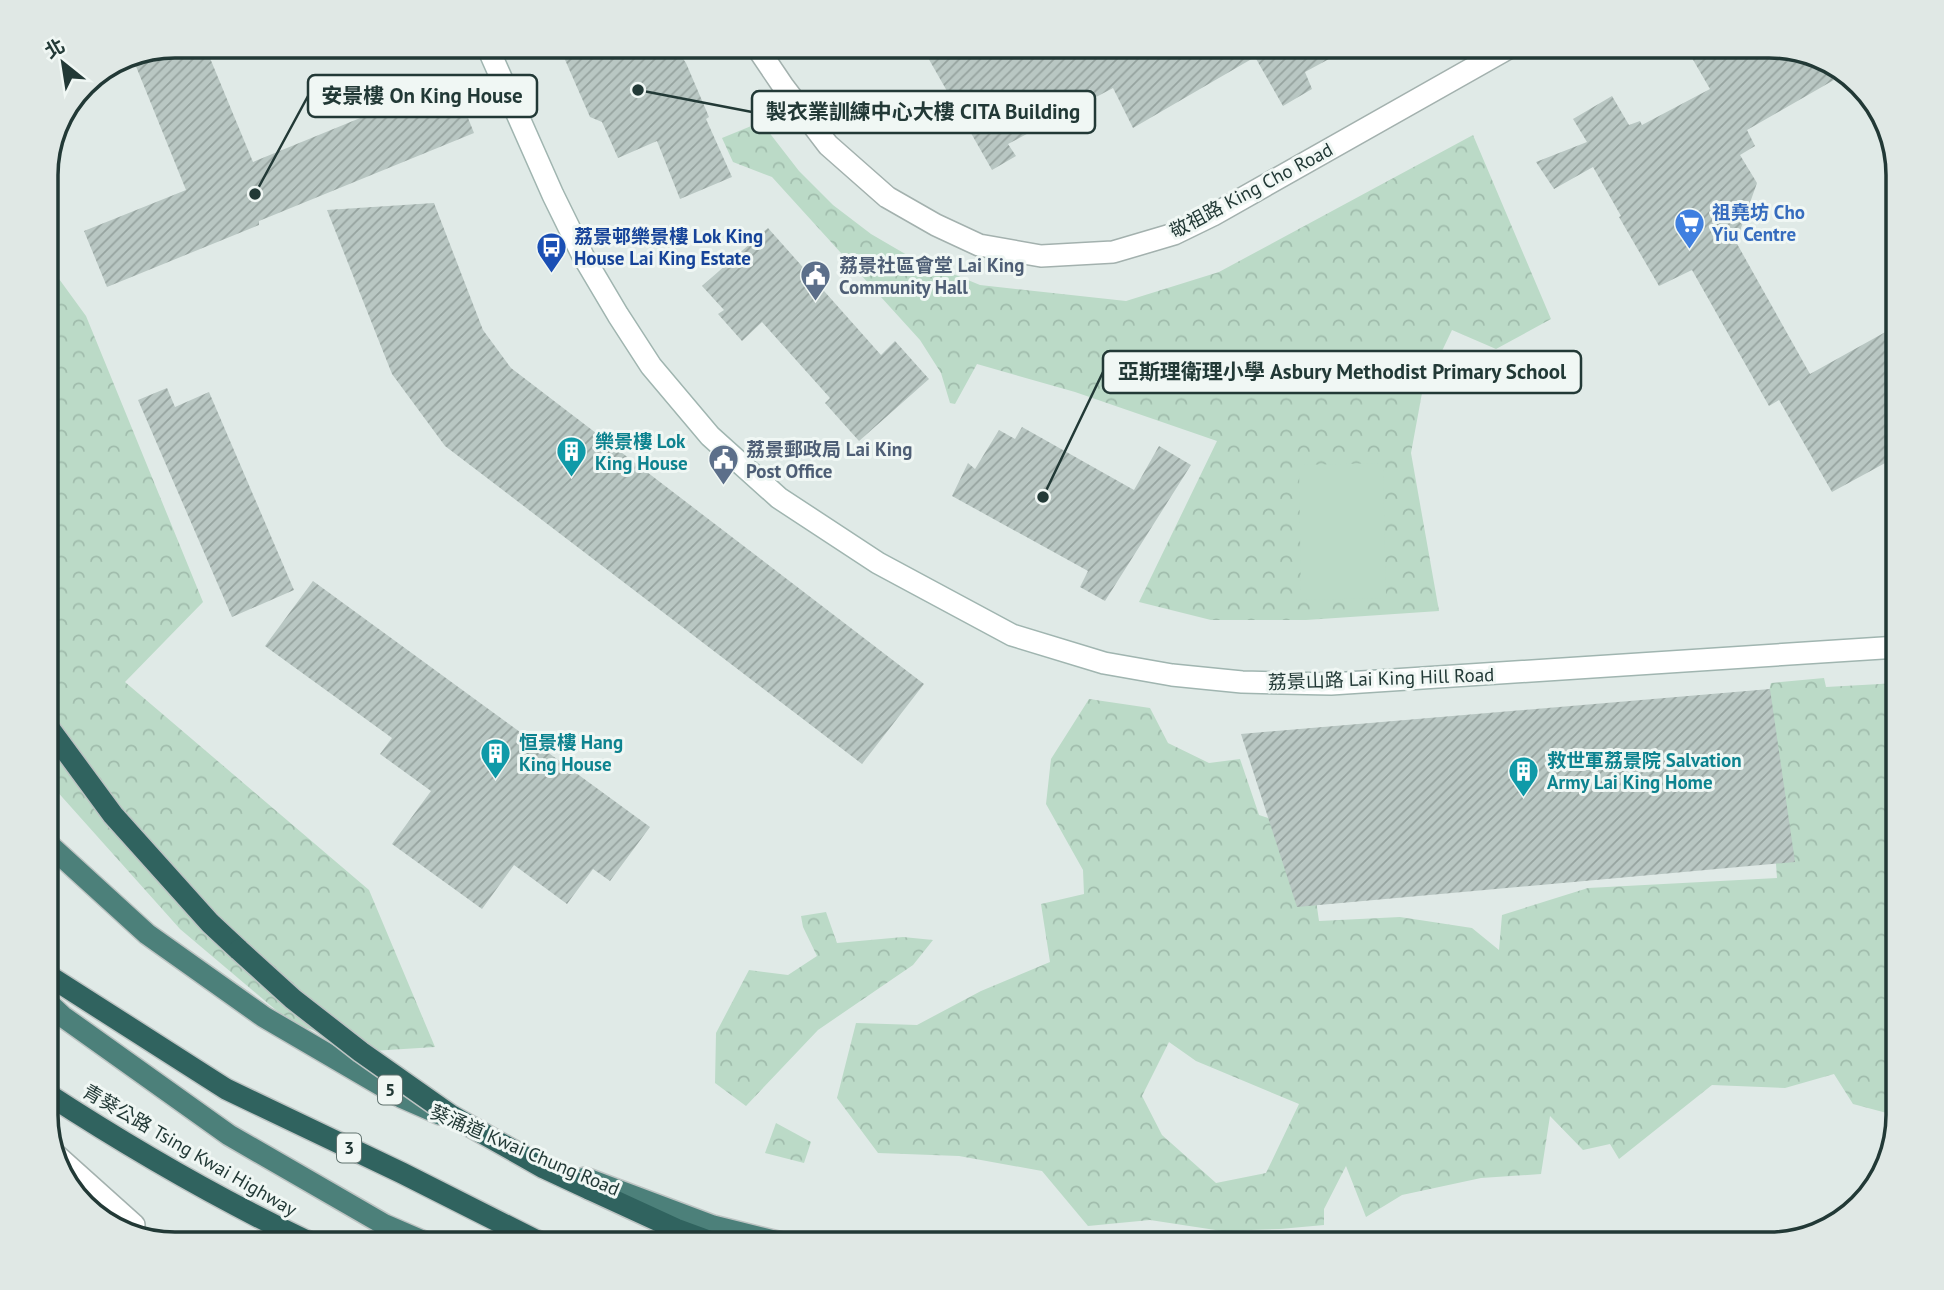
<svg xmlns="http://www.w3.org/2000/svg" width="1944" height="1290" viewBox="0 0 1944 1290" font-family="'PT Sans','Noto Sans TC',sans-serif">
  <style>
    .forest { fill: url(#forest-crowns); fill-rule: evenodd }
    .garden { fill: #bbdac7 }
    .building { fill: url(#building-hatch) }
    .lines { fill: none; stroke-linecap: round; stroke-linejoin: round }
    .tertiary-casing { stroke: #a3b1ae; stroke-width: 24 }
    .secondary-casing { stroke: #a0b5b0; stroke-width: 24 }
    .trunk-casing { stroke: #bdc4c3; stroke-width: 24 }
    .motorway-casing { stroke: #bdc4c3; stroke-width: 24 }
    .tertiary { stroke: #fff; stroke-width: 21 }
    .secondary { stroke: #fff; stroke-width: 21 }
    .trunk { stroke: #4c807a; stroke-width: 21 }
    .motorway { stroke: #30635f; stroke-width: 21 }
    .motorway-bridge-casing { stroke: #bdc4c3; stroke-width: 24; stroke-linecap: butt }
    .motorway-bridge { stroke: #30635f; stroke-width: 21 }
    .labels { text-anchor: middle; stroke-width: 6; stroke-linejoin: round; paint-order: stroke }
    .shield { fill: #f0f7f4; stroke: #60726f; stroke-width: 2 }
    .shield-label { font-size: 18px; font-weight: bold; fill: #223936 }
    .street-label { font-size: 19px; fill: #223936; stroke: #f0f7f4 }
    .shop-label { font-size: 19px; font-weight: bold; fill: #366cbe; stroke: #f0f7f4; text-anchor: start }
    .transit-label { font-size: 19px; font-weight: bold; fill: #164399; stroke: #f0f7f4; text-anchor: start }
    .service-label { font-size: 19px; font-weight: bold; fill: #4e5e75; stroke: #f0f7f4; text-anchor: start }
    .culture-label { font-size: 19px; font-weight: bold; fill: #0d838f; stroke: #f0f7f4; text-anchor: start }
    .rim { fill: none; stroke: #223936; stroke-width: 3.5 }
    .leader { fill: none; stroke: #223936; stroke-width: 2.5 }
    .callout-dot { fill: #223936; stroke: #f0f7f4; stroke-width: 2.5 }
    .callout { fill: #f0f7f4; stroke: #223936; stroke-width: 2.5 }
    .callout-label { font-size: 21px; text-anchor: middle; font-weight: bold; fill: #223936 }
  </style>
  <defs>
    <pattern id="forest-crowns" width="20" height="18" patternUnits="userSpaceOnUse" patternTransform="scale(1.75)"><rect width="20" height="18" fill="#bbdac7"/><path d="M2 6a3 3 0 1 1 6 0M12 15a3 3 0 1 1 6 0" fill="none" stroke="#a0bcac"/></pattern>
    <pattern id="building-hatch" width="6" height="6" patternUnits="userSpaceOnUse" patternTransform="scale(1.75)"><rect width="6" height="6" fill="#b9c7c3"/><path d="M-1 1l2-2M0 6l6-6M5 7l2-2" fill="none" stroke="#96a39f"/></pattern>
  </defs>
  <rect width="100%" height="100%" fill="#e0eae7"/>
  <g class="forest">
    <polygon points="761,122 799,171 833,205 871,234 907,255 980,285 1126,301 1219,272 1473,135 1551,319 1496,349 1452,330 1422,393 1411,453 1439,611 1306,620 1211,620 1139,602 1217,441 1075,392 977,364 955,404 950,403 941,373 920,340 772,177 733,162 722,138"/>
    <polygon points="46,261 86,316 203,602 125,682 369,890 435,1047 372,1051 290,1022 180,929 46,779"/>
    <path d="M1824 678 1826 687 1898 683V1116L1853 1104 1834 1074 1785 1088 1712 1085 1619 1159 1610 1144 1583 1150 1550 1116 1541 1174 1481 1178 1402 1195 1366 1217 1346 1166 1324 1209V1225L1280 1229 1222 1231 1150 1220 1088 1226 1042 1171 959 1156 878 1153 837 1098 856 1023 917 1025 981 991 1050 962 1041 904 1084 894 1083 870 1046 804 1051 759 1089 699 1150 708 1168 743 1209 763 1240 759 1259 815 1306 830 1319 921 1400 917 1472 928 1499 950 1502 915 1588 888 1777 878 1765 708 1771 683ZM1169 1042 1196 1061 1299 1104 1266 1173 1216 1183 1162 1135 1142 1096Z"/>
    <polygon points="826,912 837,943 903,937 933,940 913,965 818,1030 746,1106 715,1083 716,1033 749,970 788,975 817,956 803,927 801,916"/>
    <polygon points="776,1123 811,1142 804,1163 765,1153"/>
  </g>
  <polygon class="garden" points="1383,463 1386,598 1301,600 1299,465"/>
  <g class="building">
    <polygon points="175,46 205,46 253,162 453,80 474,133 259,221 259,225 107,287 84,231 186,190 131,54"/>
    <polygon points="559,46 674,46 686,63 709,117 706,119 732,177 680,199 657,141 618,158 602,122 590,117"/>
    <polygon points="946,46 1353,46 1305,72 1312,89 1283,106 1255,57 1133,128 1113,88 1008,144 1016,156 992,170 927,56"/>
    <polygon points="1685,46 1769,46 1841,68 1846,73 1747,130 1755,146 1740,155 1757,183 1736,242 1810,374 1898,325 1898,456 1832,492 1779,400 1769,406 1692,270 1659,286 1619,217 1621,216 1593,167 1554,189 1536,162 1587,142 1573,119 1612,96 1629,125 1640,121 1642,125 1710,89"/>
    <polygon points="434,203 483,330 511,368 924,684 862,764 445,446 392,374 327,210"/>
    <polygon points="768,228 881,355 895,341 929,379 859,441 825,403 830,398 762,322 742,341 718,314 724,310 702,286"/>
    <polygon points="167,388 175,407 209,392 294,590 232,617 138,400"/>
    <polygon points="1022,427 1134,490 1159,446 1191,465 1105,601 1080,587 1088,571 952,496 968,463 975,469 999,430 1015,439"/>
    <polygon points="313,581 650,827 610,881 593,869 567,904 514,865 482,909 392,844 431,791 380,754 392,738 265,646"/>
    <polygon points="1770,689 1795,862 1297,907 1241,734"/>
  </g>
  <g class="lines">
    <defs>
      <g id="tertiary">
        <polyline points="756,46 783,86 828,145 887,197 936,225 979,245 1041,256 1113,252 1174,234 1213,215 1512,46"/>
        <polyline points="56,1155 134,1225"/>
      </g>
      <polyline id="secondary" points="487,46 553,195 583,256 618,315 651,366 710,436 779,498 878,563 1012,635 1104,663 1172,675 1242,682 1331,684 1898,647"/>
      <g id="trunk">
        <polyline points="46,842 147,934 264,1017 401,1097 440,1114"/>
        <polyline points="46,1001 62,1016 229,1135 385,1225 429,1244"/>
        <polyline points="585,1178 713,1226 786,1244"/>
      </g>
      <g id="motorway">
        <polyline points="46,724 113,815 210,923 239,950"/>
        <polyline points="46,974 226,1089 402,1173 543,1244"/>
        <path d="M46 1093C132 1149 220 1200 313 1244"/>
        <polyline points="589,1189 676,1229 717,1244"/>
      </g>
    </defs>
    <use href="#tertiary" class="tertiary-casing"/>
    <use href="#secondary" class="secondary-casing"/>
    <use href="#trunk" class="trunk-casing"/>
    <use href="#motorway" class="motorway-casing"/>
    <use href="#tertiary" class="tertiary"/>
    <use href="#secondary" class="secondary"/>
    <use href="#trunk" class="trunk"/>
    <use href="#motorway" class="motorway"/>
    <defs>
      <polyline id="motorway-bridge" points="239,950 293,999 361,1052 452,1116 544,1168 589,1189"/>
    </defs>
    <use href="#motorway-bridge" class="motorway-bridge-casing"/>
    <use href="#motorway-bridge" class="motorway-bridge"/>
  </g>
  <defs>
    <symbol id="supermarket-pin" viewBox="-11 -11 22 30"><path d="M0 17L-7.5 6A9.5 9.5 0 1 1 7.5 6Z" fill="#3f7fe0" stroke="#f0f7f4"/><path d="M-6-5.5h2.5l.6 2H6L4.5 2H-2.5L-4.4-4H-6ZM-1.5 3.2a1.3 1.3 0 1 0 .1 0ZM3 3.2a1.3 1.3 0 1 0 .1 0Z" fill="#fff"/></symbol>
    <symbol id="bus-pin" viewBox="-11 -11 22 30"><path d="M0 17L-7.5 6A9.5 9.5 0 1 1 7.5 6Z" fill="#1a4fb4" stroke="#f0f7f4"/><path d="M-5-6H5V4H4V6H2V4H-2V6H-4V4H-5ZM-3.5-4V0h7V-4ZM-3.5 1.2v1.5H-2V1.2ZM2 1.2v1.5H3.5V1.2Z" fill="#fff"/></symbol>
    <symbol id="civic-pin" viewBox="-11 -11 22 30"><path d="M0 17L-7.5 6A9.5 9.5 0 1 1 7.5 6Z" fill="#5c6f8a" stroke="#f0f7f4"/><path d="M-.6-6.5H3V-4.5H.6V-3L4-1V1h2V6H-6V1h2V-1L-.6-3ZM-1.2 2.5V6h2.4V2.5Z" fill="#fff"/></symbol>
    <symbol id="building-pin" viewBox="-11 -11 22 30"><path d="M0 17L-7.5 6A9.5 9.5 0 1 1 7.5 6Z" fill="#0f9aa8" stroke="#f0f7f4"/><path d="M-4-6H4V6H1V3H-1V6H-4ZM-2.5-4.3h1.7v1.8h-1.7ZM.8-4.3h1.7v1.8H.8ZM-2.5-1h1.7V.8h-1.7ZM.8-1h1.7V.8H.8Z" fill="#fff"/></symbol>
  </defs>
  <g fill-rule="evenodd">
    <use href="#supermarket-pin" x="1672" y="206" width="35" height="47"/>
    <use href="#bus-pin" x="534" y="230" width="35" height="47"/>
    <use href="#civic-pin" x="798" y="258" width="35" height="47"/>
    <use href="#building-pin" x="554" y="434" width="35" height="47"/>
    <use href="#civic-pin" x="706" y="442" width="35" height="47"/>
    <use href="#building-pin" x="478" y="736" width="35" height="47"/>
    <use href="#building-pin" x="1506" y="754" width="35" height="47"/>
  </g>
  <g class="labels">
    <g class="shield">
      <rect x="378" y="1075.5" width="24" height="29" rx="5"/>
      <rect x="337" y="1133.5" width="24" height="29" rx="5"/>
    </g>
    <g class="shield-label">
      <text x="390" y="1096">5</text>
      <text x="349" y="1154">3</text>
    </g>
    <g class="street-label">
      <text transform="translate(1251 190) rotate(-28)" y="7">敬祖路 King Cho Road</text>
      <text transform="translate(1381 678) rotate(-2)" y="7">荔景山路 Lai King Hill Road</text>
      <text transform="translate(190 1150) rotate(30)" y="7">青葵公路 Tsing Kwai Highway</text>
      <text transform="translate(525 1150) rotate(23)" y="7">葵涌道 Kwai Chung Road</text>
    </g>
    <g class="shop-label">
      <text x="1712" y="219">祖堯坊 Cho<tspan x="1712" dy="22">Yiu Centre</tspan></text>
    </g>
    <g class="transit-label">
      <text x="574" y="243">荔景邨樂景樓 Lok King<tspan x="574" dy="22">House Lai King Estate</tspan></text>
    </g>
    <g class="service-label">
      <text x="839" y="272">荔景社區會堂 Lai King<tspan x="839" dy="22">Community Hall</tspan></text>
      <text x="746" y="456">荔景郵政局 Lai King<tspan x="746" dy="22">Post Office</tspan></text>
    </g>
    <g class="culture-label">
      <text x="595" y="448">樂景樓 Lok<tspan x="595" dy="22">King House</tspan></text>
      <text x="519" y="749">恒景樓 Hang<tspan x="519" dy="22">King House</tspan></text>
      <text x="1547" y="767">救世軍荔景院 Salvation<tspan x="1547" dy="22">Army Lai King Home</tspan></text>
    </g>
  </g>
  <path d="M0 0H1944V1290H0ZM175 58H1769A117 117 0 0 1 1886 175V1115A117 117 0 0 1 1769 1232H175A117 117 0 0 1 58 1115V175A117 117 0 0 1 175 58Z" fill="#e0e8e5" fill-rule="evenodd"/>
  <path class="rim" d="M175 58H1769A117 117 0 0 1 1886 175V1115A117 117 0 0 1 1769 1232H175A117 117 0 0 1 58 1115V175A117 117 0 0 1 175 58Z"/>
  <path class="leader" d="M255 194L308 96M638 90L752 112M1043 497L1103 372"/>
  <g class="callout-dot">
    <circle cx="255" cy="194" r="7"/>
    <circle cx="638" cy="90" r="7"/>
    <circle cx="1043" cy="497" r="7"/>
  </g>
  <g class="callout">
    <rect x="308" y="75" width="229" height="42" rx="7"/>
    <rect x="752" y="91" width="343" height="42" rx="7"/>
    <rect x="1103" y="351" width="478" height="42" rx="7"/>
  </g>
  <g class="callout-label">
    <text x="422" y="103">安景樓 On King House</text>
    <text x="923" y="119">製衣業訓練中心大樓 CITA Building</text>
    <text x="1342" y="379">亞斯理衛理小學 Asbury Methodist Primary School</text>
  </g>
  <g transform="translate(63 63) rotate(330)" stroke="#f0f7f4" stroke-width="5" paint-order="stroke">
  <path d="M0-5L12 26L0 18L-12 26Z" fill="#223936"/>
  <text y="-10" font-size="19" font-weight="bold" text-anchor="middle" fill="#223936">北</text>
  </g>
</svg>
